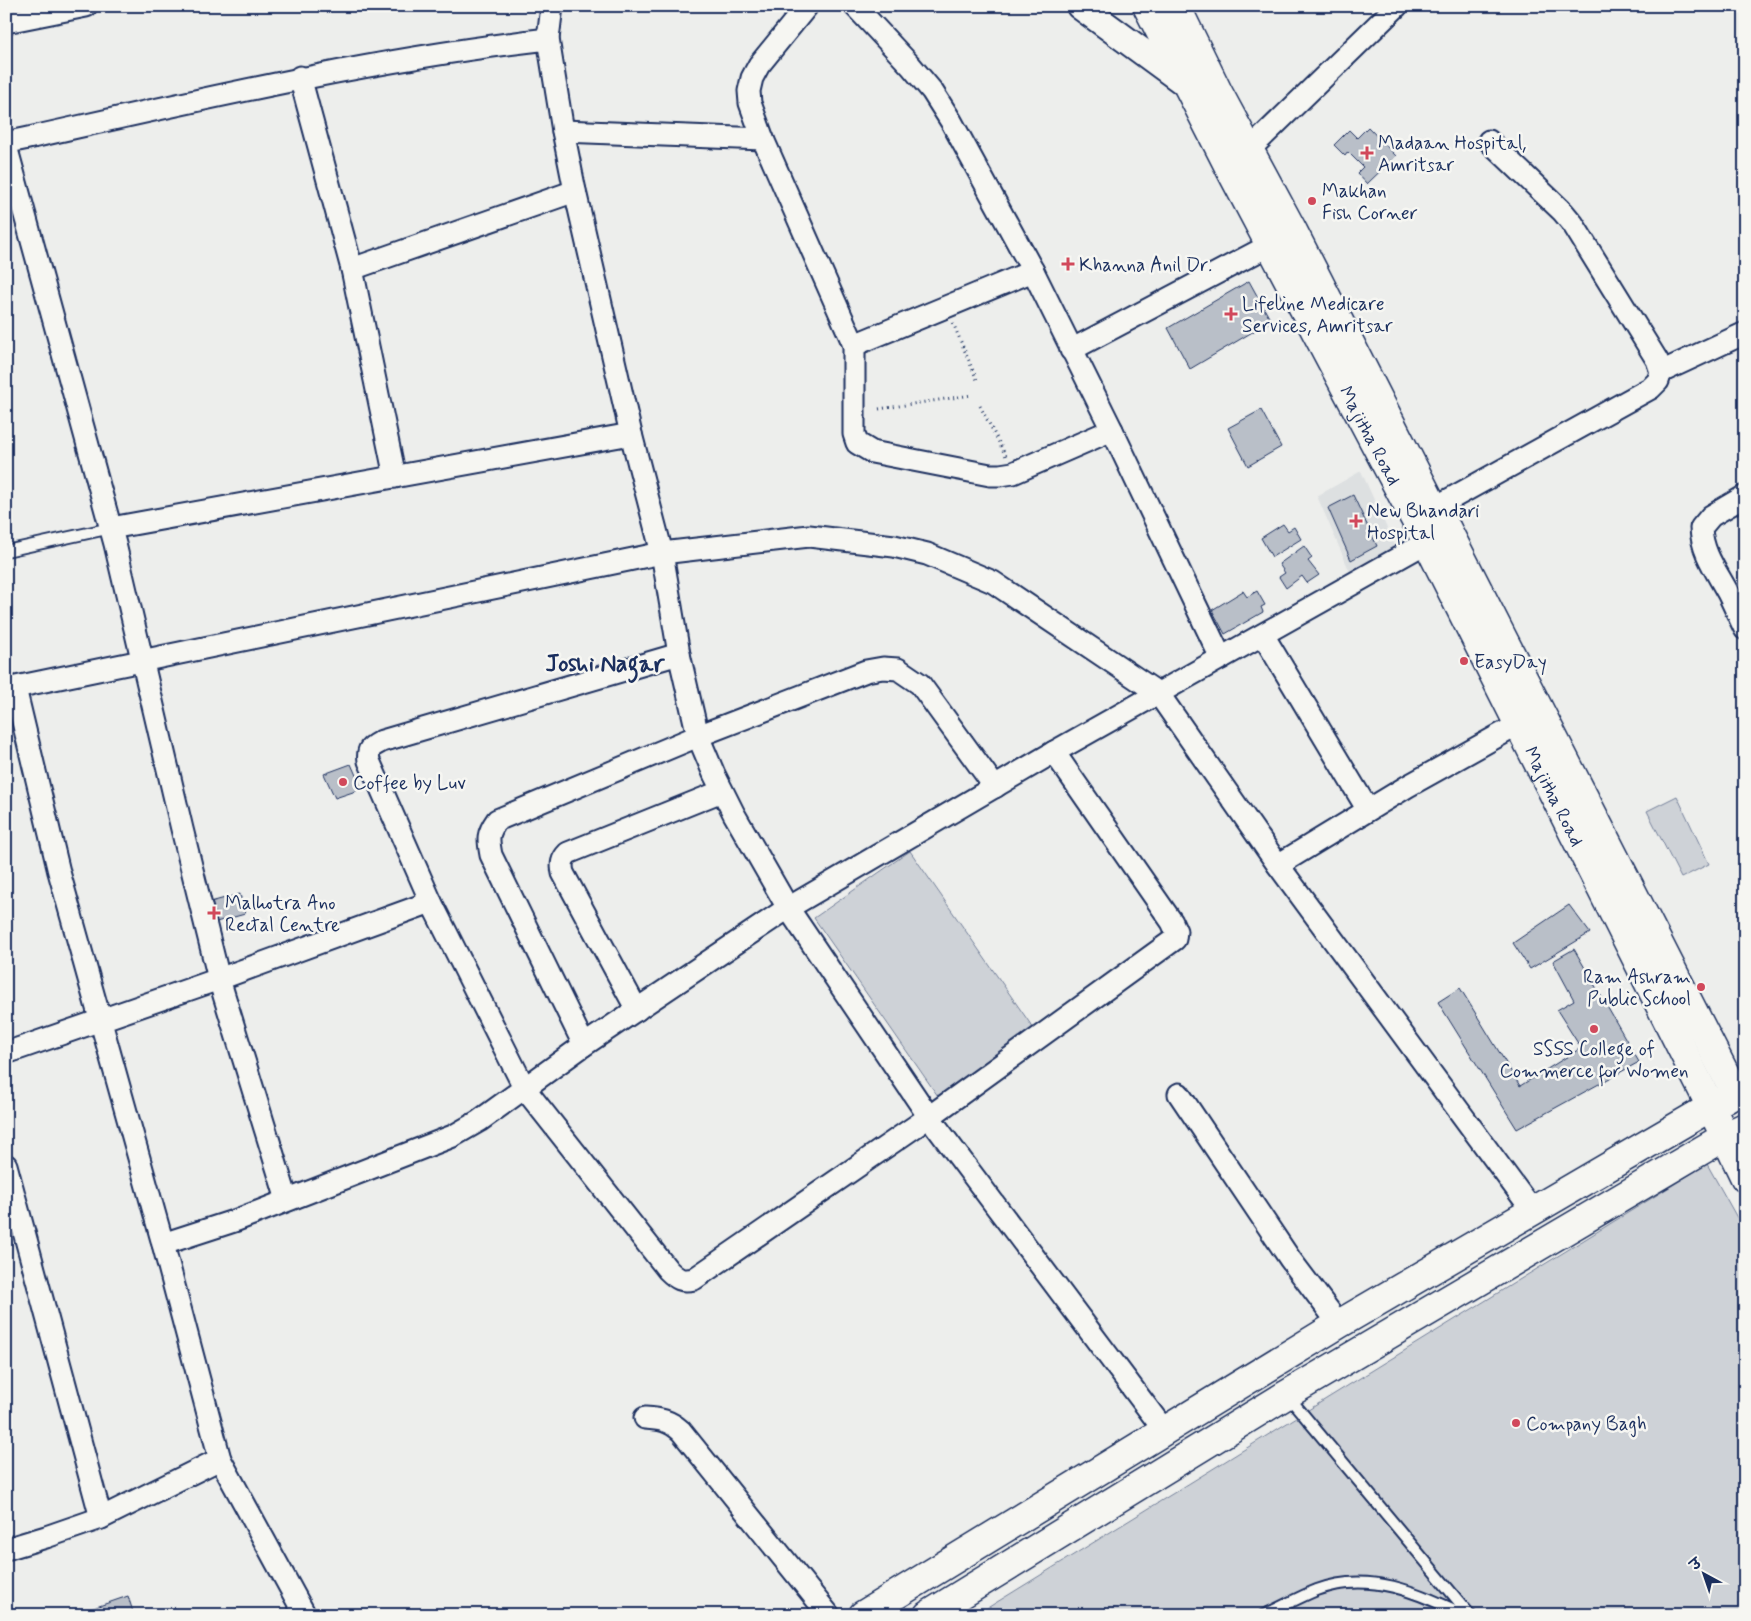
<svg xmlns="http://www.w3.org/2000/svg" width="1751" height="1621" viewBox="0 0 1751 1621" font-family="Mynerve,'Playpen Sans Deva',sans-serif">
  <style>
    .built { fill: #dde0e1 }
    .green { fill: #ced2d7; stroke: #74809a }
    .building { fill: #b9bfc8; stroke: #1b2f5e }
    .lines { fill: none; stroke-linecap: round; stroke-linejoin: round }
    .service-casing { stroke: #1b2f5e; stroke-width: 14 }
    .minor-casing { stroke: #1b2f5e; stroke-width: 25 }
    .tertiary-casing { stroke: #1b2f5e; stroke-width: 30 }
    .secondary-casing { stroke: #1b2f5e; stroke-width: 31 }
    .primary-casing { stroke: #1b2f5e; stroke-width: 31 }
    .path { stroke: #1b2f5e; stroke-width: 3; stroke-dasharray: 1 4; stroke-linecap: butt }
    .service { stroke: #f6f6f2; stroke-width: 10 }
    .minor { stroke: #f6f6f2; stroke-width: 21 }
    .tertiary { stroke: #f6f6f2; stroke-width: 26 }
    .secondary { stroke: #f6f6f2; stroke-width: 28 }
    .primary { stroke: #f6f6f2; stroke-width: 28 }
    .poi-dot { fill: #d1495b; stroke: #f6f6f2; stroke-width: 2 }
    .labels { text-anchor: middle; stroke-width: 5; stroke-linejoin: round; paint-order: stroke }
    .poi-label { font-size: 19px; fill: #1b2f5e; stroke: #f6f6f2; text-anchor: start }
    .street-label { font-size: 19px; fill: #1b2f5e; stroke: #f6f6f2 }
    .district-label { font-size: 24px; font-weight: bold; fill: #1b2f5e; stroke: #f6f6f2 }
  </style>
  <rect width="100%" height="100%" fill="#edeeec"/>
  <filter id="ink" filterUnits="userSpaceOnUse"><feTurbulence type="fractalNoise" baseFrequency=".02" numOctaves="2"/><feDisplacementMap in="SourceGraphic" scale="10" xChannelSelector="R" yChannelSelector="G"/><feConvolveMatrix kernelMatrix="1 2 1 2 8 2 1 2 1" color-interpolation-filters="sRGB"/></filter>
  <g filter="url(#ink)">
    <polygon class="built" points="1361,471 1395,546 1350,572 1317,496"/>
    <g class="green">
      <polygon points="1677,796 1709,864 1681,878 1647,811"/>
      <polygon points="910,851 1036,1032 940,1099 814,918"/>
      <polygon points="1707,1164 1745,1232 1745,1615 976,1615"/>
    </g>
    <g class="building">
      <polygon points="1368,127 1396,156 1367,184 1357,173 1363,167 1348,152 1345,156 1334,145 1349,130 1357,138"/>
      <polygon points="1249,281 1271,321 1190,369 1168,328"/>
      <polygon points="1261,410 1281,447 1248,466 1228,428"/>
      <polygon points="1353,495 1377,546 1351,560 1328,508"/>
      <polygon points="1283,524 1288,531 1294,527 1301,539 1272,557 1261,538"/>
      <polygon points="1304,546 1312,558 1308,561 1319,575 1307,583 1302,576 1286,588 1279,577 1285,573 1279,564"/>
      <polygon points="1243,591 1247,597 1257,591 1265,605 1261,607 1263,612 1225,634 1212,610"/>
      <polygon points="351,764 362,789 335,798 324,774"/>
      <polygon points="240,894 245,914 198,927 192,907"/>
      <polygon points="1569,905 1590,933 1530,969 1513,943"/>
      <polygon points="1574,949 1639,1062 1517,1129 1438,1002 1460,988 1520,1086 1581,1048 1557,1010 1574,1000 1553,961"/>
      <polygon points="128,1596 134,1615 73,1615"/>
    </g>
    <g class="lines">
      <defs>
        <g id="service">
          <polyline points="6,551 111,528"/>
          <polyline points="1287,1395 1470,1615"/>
          <path d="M1264 1615C1282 1607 1299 1597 1317 1590 1369 1570 1418 1593 1465 1615"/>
        </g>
        <g id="minor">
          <polyline points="552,6 548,39 563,131 575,191 631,434 662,553 679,654 698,736 714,774 734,814 788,908 929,1117 1164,1430"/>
          <polyline points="807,6 759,65 752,78 749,91 750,103 763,139 854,345 854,434 857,443 872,452 990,475 1000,475 1013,473 1112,430"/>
          <polyline points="855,6 911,66 932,91 951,121 1033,271 1112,430 1221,658"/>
          <polyline points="6,22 86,6"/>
          <polyline points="300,77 352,269 395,477"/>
          <polyline points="563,131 763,139"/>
          <path d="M6 143C186 103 365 60 548 39"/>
          <polyline points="6,146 115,544 182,829 219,979 287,1200"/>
          <polyline points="1248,151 1397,6"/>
          <polyline points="352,269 575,191"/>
          <polyline points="854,345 1033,271"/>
          <polyline points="1071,350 1270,245"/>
          <polyline points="1661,372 1745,333"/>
          <path d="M1745 496 1711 516 1701 528C1702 553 1717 572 1728 593 1734 605 1739 617 1745 629"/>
          <polyline points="1434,508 1651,388 1658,381 1661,372 1657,360 1573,224 1563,212 1489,141"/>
          <polyline points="111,528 631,434"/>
          <polyline points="1263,635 1368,810"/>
          <polyline points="15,688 59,872 163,1244 220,1459 305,1615"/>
          <polyline points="6,689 662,553 809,536 894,546 927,554 993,582 1158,693 1278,865 1532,1210"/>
          <polyline points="1278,865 1408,786 1532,717"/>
          <path d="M431 902 369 761C367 748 371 747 382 741L679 654"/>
          <path d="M637 1010 563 873C561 864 562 859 568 853L722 791"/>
          <path d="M584 1045 491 855C488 839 487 834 497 820L698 736 866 671 883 668 898 669 920 684 995 787"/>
          <path d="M6 1053 219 979 431 902 525 1089 668 1270C677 1279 682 1282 694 1279L929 1117 1175 939 1176 931 1172 922 1054 752"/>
          <polyline points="1179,1094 1290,1259 1339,1324"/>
          <polyline points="6,1165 101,1518"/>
          <polyline points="163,1244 237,1220 453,1136 479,1121 584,1045 788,908 1054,752 1427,542"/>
          <path d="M645 1418C660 1419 669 1420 681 1431L829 1615"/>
          <polyline points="6,1549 46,1537 101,1518 220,1459"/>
        </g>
        <polyline id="tertiary" points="1080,6 1185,83 1193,85"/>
        <g id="secondary">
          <path id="s1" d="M1147 6 1232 173 1427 542 1711 1107"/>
          <polyline points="1176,6 1218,92 1293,231 1434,508 1447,529 1735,1093"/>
        </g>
        <g id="primary">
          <polyline points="1717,1120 1745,1178"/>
          <polyline points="863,1615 1339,1324 1745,1087"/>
          <polyline points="928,1615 1286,1395 1726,1136 1745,1127"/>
        </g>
      </defs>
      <use href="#service" class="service-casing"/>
      <use href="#minor" class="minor-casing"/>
      <use href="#tertiary" class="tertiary-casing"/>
      <use href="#secondary" class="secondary-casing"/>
      <use href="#primary" class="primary-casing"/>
      <g class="path">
        <polyline points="953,323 977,380"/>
        <polyline points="980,406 1006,456"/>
        <polyline points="879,409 972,395"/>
      </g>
      <use href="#service" class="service"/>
      <use href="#minor" class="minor"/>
      <use href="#tertiary" class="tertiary"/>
      <use href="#secondary" class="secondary"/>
      <use href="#primary" class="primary"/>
    </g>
  </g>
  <g class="poi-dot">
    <path d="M1364.5 145.5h5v5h5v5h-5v5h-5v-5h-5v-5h5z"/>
    <circle cx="1312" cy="201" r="5"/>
    <path d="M1065.5 256.5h5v5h5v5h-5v5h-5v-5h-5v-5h5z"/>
    <path d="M1228.5 306.5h5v5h5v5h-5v5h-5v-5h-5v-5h5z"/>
    <path d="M1353.5 513.5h5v5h5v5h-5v5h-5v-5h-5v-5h5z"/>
    <circle cx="1464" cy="661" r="5"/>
    <circle cx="343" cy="782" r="5"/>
    <path d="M211.5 905.5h5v5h5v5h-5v5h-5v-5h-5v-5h5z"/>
    <circle cx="1701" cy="987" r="5"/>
    <circle cx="1594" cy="1029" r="5"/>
    <circle cx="1516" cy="1423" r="5"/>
  </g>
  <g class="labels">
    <g class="poi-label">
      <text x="1378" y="149">Madaan Hospital,<tspan x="1378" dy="22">Amritsar</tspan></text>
      <text x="1322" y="197">Makhan<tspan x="1322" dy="22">Fish Corner</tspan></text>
      <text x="1079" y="271">Khanna Anil Dr.</text>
      <text x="1242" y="310">Lifeline Medicare<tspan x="1242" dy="22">Services, Amritsar</tspan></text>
      <text x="1367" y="517">New Bhandari<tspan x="1367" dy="22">Hospital</tspan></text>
      <text x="1474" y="668">EasyDay</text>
      <text x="353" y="789">Coffee by Luv</text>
      <text x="225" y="909">Malhotra Ano<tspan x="225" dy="22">Rectal Centre</tspan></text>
      <text x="1691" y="983" text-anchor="end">Ram Ashram<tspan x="1691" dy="22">Public School</tspan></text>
      <text x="1594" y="1055" text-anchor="middle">SSSS College of<tspan x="1594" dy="22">Commerce for Women</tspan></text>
      <text x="1526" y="1430">Company Bagh</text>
    </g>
    <g class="street-label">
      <text dy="7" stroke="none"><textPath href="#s1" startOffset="484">Majitha Road</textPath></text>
      <text dy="7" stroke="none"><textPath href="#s1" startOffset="889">Majitha Road</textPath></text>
    </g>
    <g class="district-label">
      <text x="605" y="671">Joshi Nagar</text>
    </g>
  </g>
  <rect width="1751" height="1621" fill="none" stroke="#f6f6f2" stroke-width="25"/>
  <rect x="12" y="12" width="1726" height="1596" fill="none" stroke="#1b2f5e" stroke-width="2" filter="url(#ink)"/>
  <g transform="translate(1704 1574) rotate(320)" stroke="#f6f6f2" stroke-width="4" paint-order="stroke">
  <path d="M0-4L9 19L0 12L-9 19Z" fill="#1b2f5e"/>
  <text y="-8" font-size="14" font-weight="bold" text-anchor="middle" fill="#1b2f5e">उ</text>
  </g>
</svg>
